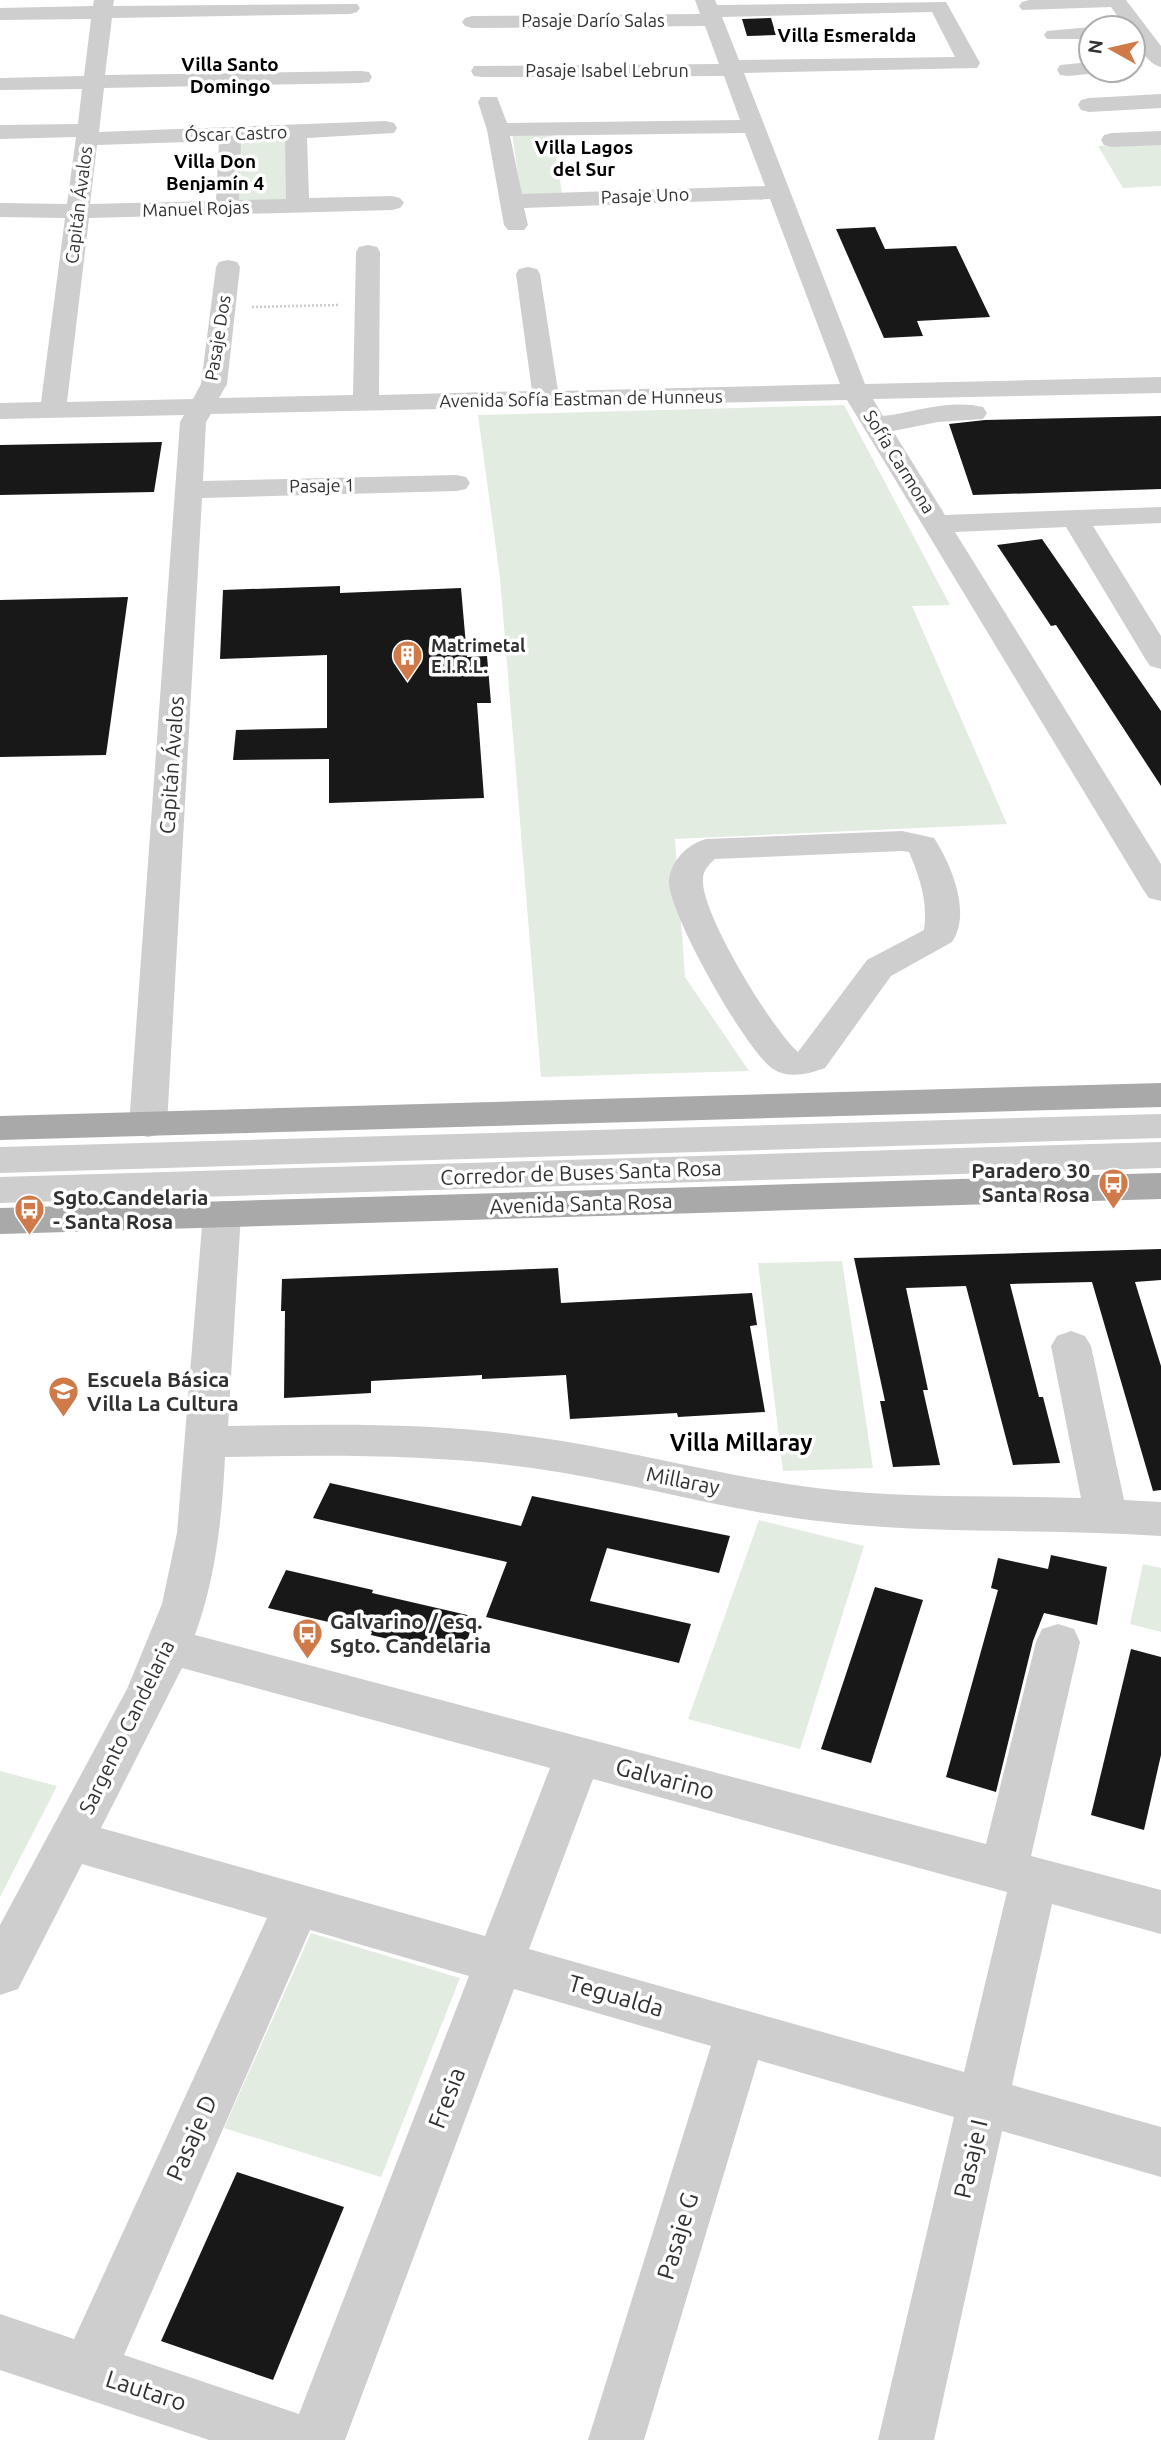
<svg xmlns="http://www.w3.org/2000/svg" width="1161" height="2440" viewBox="0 0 1161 2440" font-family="Ubuntu,sans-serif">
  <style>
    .green { fill: #e2ece1 }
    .building { fill: #181818 }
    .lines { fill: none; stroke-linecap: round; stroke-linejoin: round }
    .path { stroke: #cbcbcb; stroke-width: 2.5; stroke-dasharray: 2 2; stroke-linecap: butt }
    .minor { fill: #cecece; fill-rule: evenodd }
    .major { fill: #a9a9a9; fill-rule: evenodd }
    .labels { text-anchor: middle; stroke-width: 7; stroke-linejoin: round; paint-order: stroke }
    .far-street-label { font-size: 18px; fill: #313131; stroke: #fff }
    .far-poi-label { font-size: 18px; font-weight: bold; fill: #313131; stroke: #fff; text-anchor: start }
    .far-neighbourhood-label { font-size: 19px; font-weight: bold; fill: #000; stroke: #fff }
    .street-label { font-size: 21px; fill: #313131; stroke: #fff }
    .poi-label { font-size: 21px; font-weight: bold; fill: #313131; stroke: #fff; text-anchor: start }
    .neighbourhood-label { font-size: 23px; font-weight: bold; fill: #000; stroke: #fff }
    .near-street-label { font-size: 24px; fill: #313131; stroke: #fff }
  </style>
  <rect width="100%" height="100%" fill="#fff"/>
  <g class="green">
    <polygon points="552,131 562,193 521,195 512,133"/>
    <polygon points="291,134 294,202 237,203 236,136"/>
    <polygon points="1161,143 1161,186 1123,188 1098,146"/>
    <polygon points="844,405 950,605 912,606 1007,824 675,839 685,977 749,1071 541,1077 500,578 478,415"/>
    <polygon points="842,1261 873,1468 783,1471 758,1263"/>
    <polygon points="759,1520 864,1546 800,1749 688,1719"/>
    <polygon points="1143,1564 1161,1568 1161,1632 1130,1624"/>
    <polygon points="0,1771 57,1786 0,1897"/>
    <polygon points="311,1933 460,1978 381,2177 224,2128"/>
  </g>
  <g class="building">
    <polygon points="771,18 776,35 747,36 742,19"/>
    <polygon points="875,227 885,249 956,246 990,317 917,321 923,336 884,338 836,229"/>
    <polygon points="1161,416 1161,489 973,495 949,424 985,420"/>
    <polygon points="162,442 154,492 0,495 0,445"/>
    <polygon points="1042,539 1161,711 1161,786 1056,625 1051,626 997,545"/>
    <polygon points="340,586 340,593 461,588 467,657 487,656 491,703 477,703 484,798 329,803 329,759 233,760 236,730 327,728 327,655 220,659 223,590"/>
    <polygon points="128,597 106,755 0,757 0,600"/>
    <polygon points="1161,1249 1161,1280 1135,1282 1161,1366 1161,1490 1153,1491 1092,1282 1010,1284 1039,1397 1043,1397 1060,1463 1013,1465 966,1286 906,1288 928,1390 923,1390 940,1465 893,1467 880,1401 885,1401 854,1258"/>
    <polygon points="558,1268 561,1303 752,1293 757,1325 750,1326 765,1412 678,1417 677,1413 570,1419 566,1375 482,1379 482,1375 371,1381 371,1393 284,1398 285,1311 281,1311 282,1279"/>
    <polygon points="330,1483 521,1526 532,1496 730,1536 719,1573 607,1548 590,1601 691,1624 679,1663 486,1617 507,1562 313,1518"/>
    <polygon points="1051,1555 1107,1567 1097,1625 1044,1613 1033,1641 996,1792 946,1777 998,1590 991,1588 998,1558 1048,1569"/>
    <polygon points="286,1570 373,1590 372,1593 476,1617 461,1656 371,1635 372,1632 268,1608"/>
    <polygon points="875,1587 923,1600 871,1763 821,1749"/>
    <polygon points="1131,1649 1161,1657 1161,1755 1144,1830 1091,1815"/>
    <polygon points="237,2172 344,2207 273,2380 161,2341"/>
  </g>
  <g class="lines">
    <polyline class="path" points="252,307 338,305"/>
    <g class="minor">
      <path d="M94 0H114L113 6 357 4 360 8 357 12 350 14 112 18 105 75 361 71 369 72 372 77 369 82 361 83 104 88 99 132 386 121 394 123 397 128 394 133 307 138 309 198 392 196 400 198 404 203 400 208 392 210 89 218 67 402 193 399 201 384 216 267 219 262 228 260 237 262 240 267 227 384 219 398 353 395 356 252 359 247 368 245 377 247 380 252 379 395 532 391 516 274 519 269 528 267 537 269 540 274 558 391 840 384 770 199 524 208 528 225 524 230H508L504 225 487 130 478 102 481 97H497L507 123 740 120 724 76 482 77 474 76 471 71 474 66 719 64 705 26 472 28 465 26 462 22 465 18 472 16 700 14 695 0H715L717 5 946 2 980 63 977 68 744 73 865 384 1161 377V393L873 399 883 416C916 412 950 399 983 407L987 413 983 419 938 422 893 431 945 515 1161 507V523L1093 526 1161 636V669L1150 666 1146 660 1066 527 955 532 1161 864V901L1149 898 1144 891 847 400 555 406 546 409 538 407 211 414 206 422 203 481 456 475 466 477 470 483 466 489 456 491 202 498 167 1125 161 1134 148 1137 135 1134 129 1125 180 422 184 415 0 419V403L41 402 65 218 0 217V203L67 204 76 137 0 139V125L78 124 82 89 0 90V78L84 76 91 19 0 20V8L93 6ZM932 12 955 57 739 60 722 17ZM745 133 765 186 522 194 510 136ZM285 138 286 199 239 200 241 140ZM219 141 216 201 90 204 97 145Z"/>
      <path d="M1029 0H1126L1161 46V67C1147 64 1133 42 1133 28H1126L1111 7 1022 10 1019 6 1022 2Z"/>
      <polygon points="1091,27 1096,28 1091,28 1091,39 1047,39 1044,35 1047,31"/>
      <polygon points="1091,62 1091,70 1100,70 1099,73 1068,76 1060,75 1057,70 1060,65"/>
      <polygon points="1161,94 1161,108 1089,112 1081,110 1078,105 1081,100 1089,98"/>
      <polygon points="1161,131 1161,145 1112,147 1104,145 1101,140 1104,135 1112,133"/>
      <path d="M902 831 934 838C951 864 972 913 952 942L891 976 825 1068C808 1074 789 1079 773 1069 746 1051 668 913 669 881 670 861 689 843 706 839ZM902 851 909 852C920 878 928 902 924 930L867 960 798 1052C771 1028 703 916 703 882 702 872 708 865 715 859Z"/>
      <polygon points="1161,1114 1161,1138 0,1173 0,1147"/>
      <polygon points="1161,1142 1161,1168 0,1203 0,1177"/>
      <path d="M222 1201 236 1205 241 1214 228 1426C330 1424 433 1422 535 1437 629 1450 721 1476 816 1488 904 1499 993 1495 1081 1498L1051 1346 1057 1336 1071 1331 1085 1336 1091 1346 1124 1500 1161 1502V1536C1047 1528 931 1535 818 1521 721 1510 628 1481 532 1468 430 1454 328 1455 225 1457 222 1518 216 1577 195 1635L986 1844 1036 1642 1042 1629 1058 1624 1074 1629 1080 1642 1031 1856 1161 1890V1934L1052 1904 1012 2085 1161 2127V2177L1002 2131 934 2440H878L954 2117 758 2060 644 2440H588L711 2046 514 1989 345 2440H209L0 2370V2314L74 2339 267 1918 82 1864 18 1989 0 1995V1925L127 1689 162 1604 177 1533 203 1214 208 1205ZM182 1668 550 1768 485 1936 101 1828ZM593 1779 1007 1892 964 2072 529 1949ZM310 1930 469 1976 299 2414 124 2355Z"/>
    </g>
    <g class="major">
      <polygon points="1161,1083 1161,1107 0,1140 0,1116"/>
      <polygon points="1161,1173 1161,1199 0,1234 0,1208"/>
    </g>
  </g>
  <defs>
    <symbol id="building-pin" viewBox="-11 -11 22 30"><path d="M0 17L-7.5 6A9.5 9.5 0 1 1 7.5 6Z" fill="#d07a4a" stroke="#fff"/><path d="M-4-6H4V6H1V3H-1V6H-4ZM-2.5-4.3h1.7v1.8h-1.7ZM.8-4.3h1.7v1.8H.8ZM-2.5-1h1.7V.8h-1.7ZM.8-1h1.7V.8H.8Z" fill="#fff"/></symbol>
    <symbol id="bus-pin" viewBox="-11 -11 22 30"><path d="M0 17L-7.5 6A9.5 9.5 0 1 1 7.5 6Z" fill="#d07a4a" stroke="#fff"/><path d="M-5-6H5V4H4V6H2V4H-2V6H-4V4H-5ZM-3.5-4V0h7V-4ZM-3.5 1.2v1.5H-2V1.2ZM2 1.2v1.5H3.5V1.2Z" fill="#fff"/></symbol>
    <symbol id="school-pin" viewBox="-11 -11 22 30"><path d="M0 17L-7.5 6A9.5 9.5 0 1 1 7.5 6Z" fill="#d07a4a" stroke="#fff"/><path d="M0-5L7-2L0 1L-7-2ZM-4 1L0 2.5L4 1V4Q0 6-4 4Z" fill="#fff"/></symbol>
  </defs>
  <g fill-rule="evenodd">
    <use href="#building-pin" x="390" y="638" width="35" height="47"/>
    <use href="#bus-pin" x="1096" y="1166" width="35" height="47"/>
    <use href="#bus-pin" x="12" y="1192" width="35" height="47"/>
    <use href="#school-pin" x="46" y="1374" width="35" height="47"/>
    <use href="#bus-pin" x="290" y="1616" width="35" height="47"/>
  </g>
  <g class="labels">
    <g class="far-street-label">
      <text x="593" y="27">Pasaje Darío Salas</text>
      <text x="607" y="77">Pasaje Isabel Lebrun</text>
      <text transform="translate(236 134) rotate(-2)" y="6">Óscar Castro</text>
      <text transform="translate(645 196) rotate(-2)" y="6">Pasaje Uno</text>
      <text transform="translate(79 205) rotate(-83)" y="6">Capitán Ávalos</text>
      <text transform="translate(196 209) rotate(-2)" y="6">Manuel Rojas</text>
      <text transform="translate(218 338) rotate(-81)" y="6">Pasaje Dos</text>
      <text transform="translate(581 399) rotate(-1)" y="6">Avenida Sofía Eastman de Hunneus</text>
      <text transform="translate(899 462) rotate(58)" y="6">Sofía Carmona</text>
      <text transform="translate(322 486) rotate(-1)" y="6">Pasaje 1</text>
    </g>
    <g class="far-poi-label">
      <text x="431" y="652">Matrimetal<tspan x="431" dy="21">E.I.R.L.</tspan></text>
    </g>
    <g class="far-neighbourhood-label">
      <text x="847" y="42">Villa Esmeralda</text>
      <text x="230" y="71">Villa Santo<tspan x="230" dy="22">Domingo</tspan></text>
      <text x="584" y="154">Villa Lagos<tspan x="584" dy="22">del Sur</tspan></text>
      <text x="215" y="168">Villa Don<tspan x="215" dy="22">Benjamín 4</tspan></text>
    </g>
    <g class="street-label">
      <text transform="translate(172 765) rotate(-86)" y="7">Capitán Ávalos</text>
      <text transform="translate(581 1173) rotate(-2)" y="7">Corredor de Buses Santa Rosa</text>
      <text transform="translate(581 1204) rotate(-2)" y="7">Avenida Santa Rosa</text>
      <text transform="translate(683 1481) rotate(11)" y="7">Millaray</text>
      <text transform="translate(127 1727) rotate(-64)" y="7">Sargento Candelaria</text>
    </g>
    <g class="poi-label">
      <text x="1090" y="1178" text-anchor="end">Paradero 30<tspan x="1090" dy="24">Santa Rosa</tspan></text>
      <text x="53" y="1205">Sgto.Candelaria<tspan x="53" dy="24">- Santa Rosa</tspan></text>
      <text x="87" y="1387">Escuela Básica<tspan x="87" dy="24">Villa La Cultura</tspan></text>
      <text x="330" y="1629">Galvarino / esq.<tspan x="330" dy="24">Sgto. Candelaria</tspan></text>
    </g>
    <g class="neighbourhood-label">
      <text x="741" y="1451">Villa Millaray</text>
    </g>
    <g class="near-street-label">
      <text transform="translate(665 1779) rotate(15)" y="8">Galvarino</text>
      <text transform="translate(616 1996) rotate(16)" y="8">Tegualda</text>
      <text transform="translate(447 2098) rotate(-69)" y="8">Fresia</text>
      <text transform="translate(192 2138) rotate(-66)" y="8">Pasaje D</text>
      <text transform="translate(971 2159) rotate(-77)" y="8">Pasaje I</text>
      <text transform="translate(678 2236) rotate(-73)" y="8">Pasaje G</text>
      <text transform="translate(146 2391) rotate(18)" y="8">Lautaro</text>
    </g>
  </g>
  <g transform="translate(1112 49) rotate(278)"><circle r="33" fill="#ffffff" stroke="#adadad" stroke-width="2"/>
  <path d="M0-5L12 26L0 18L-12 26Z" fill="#d07a4a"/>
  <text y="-10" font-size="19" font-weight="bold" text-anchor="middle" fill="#313131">N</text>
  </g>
</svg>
